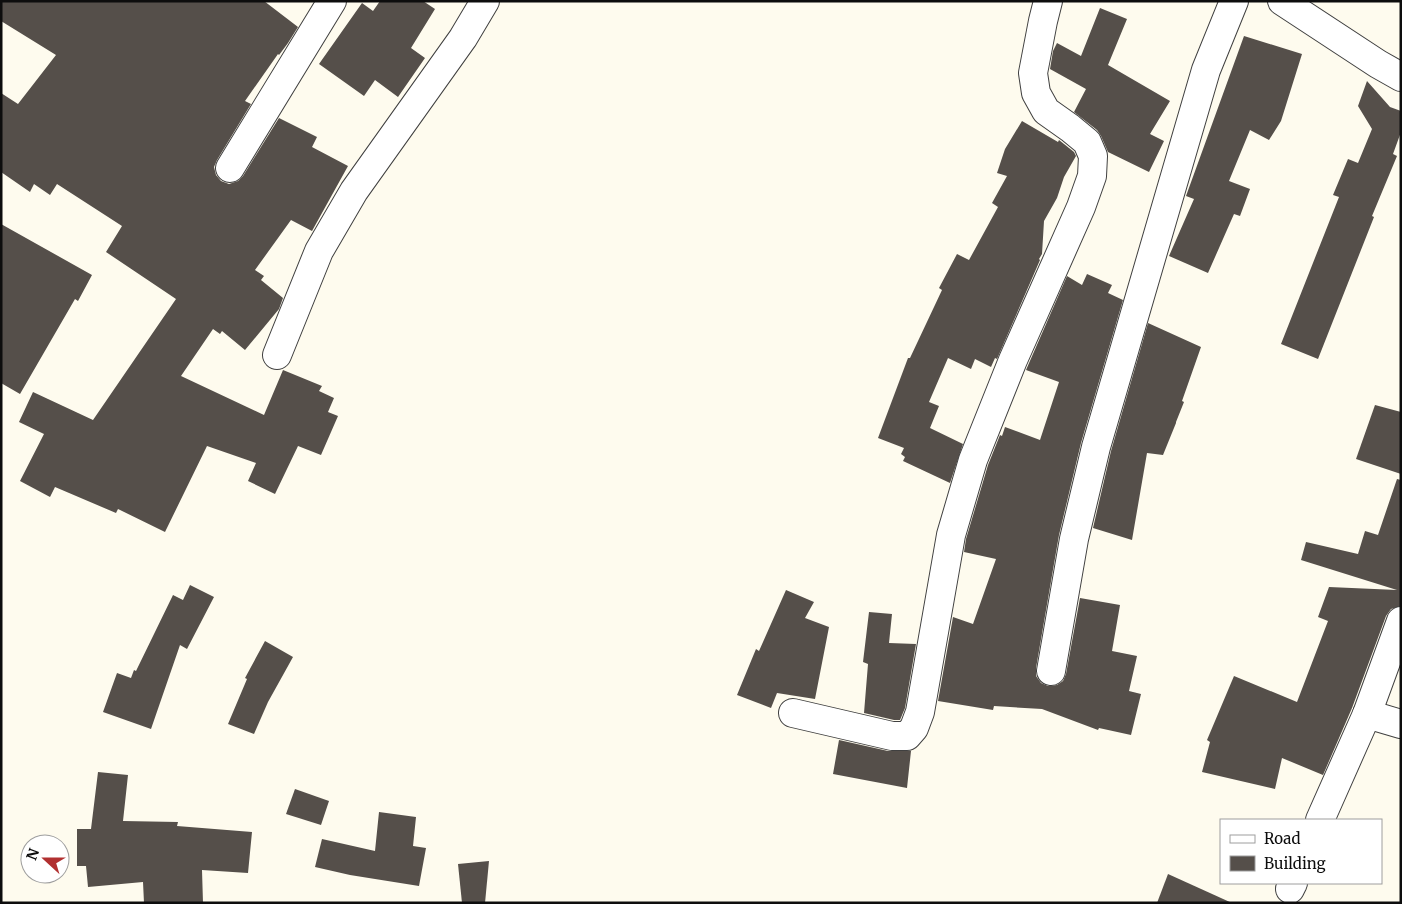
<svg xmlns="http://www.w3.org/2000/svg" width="1402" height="904" viewBox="0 0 1402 904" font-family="Merriweather,serif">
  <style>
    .building { fill: #554f4a }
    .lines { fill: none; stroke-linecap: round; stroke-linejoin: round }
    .minor-casing { stroke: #404040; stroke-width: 30 }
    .minor { stroke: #fff; stroke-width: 28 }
  </style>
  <rect width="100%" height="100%" fill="#fefbee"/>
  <g class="building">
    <polygon points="1,1 264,1 298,27 288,43 279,55 278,54 245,101 251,104 217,160 214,167 216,175 221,181 229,184 238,181 243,176 279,118 317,137 312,147 348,166 312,231 291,220 255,270 264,276 261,280 283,298 279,309 245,350 222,331 220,334 213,329 181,376 264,415 283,370 322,386 319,391 334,398 328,412 338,416 321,455 298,446 275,494 248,481 256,463 207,446 165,532 118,509 116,513 55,487 50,497 20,481 44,434 19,422 33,392 93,420 176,299 106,252 122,226 57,184 50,195 34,184 30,192 1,172 1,93 18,104 56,55 1,21"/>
    <polygon points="380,1 423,1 435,9 411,48 425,58 398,97 375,80 364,96 319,64 362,3 373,11"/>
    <polygon points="1100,8 1127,19 1108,65 1170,101 1150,134 1164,141 1149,172 1108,152 1101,136 1097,130 1074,112 1086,89 1050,69 1053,51 1057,43 1081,56"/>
    <polygon points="1244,36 1302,54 1281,121 1269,140 1250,130 1229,181 1250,189 1240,216 1234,214 1208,273 1169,256 1194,199 1186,196"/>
    <polygon points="1367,81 1390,107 1401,111 1401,132 1393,154 1397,156 1372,216 1374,217 1318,359 1281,344 1339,197 1333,195 1348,159 1358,163 1372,129 1358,106"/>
    <polygon points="1022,121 1058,142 1059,140 1074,152 1076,156 1064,177 1057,198 1044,221 1042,254 1039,259 1040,260 997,359 995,358 991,367 975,359 971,369 948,358 929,402 939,406 930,428 963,444 950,483 903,461 905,457 901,454 904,448 878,438 908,358 910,358 942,290 939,288 957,254 969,260 998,207 992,203 1007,176 997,173 1005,149"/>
    <polygon points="1,224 92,275 78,301 75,299 20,394 1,383"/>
    <polygon points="1087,274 1112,285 1108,293 1123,300 1081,443 1059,535 1036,668 1036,676 1041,683 1048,686 1057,685 1063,681 1066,674 1080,598 1120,605 1112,651 1137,656 1129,691 1141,694 1131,735 1099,728 1098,730 1042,709 994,706 993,710 938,701 953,617 973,624 996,559 964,552 966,539 988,465 1000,435 1002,436 1005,427 1040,440 1059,382 1026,370 1067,276 1082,285"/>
    <polygon points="1148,323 1201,347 1182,401 1184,402 1176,422 1176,423 1163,455 1147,453 1132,540 1093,528 1111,451"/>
    <polygon points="1375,405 1401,412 1401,474 1356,459"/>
    <polygon points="1397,479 1401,480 1401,606 1391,609 1386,616 1352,708 1323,775 1282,758 1275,789 1202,772 1210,742 1207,740 1234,676 1297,702 1328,621 1318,617 1329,587 1397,590 1301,560 1306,542 1358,554 1365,531 1378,535"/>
    <polygon points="190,585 214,597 187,649 180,645 151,729 103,712 117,673 131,678 134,670 136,671 173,595 183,600"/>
    <polygon points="786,590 814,602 805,618 829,627 815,699 777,693 771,708 737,695 756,649 759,651"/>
    <polygon points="869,612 892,614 889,643 916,644 905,708 900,720 894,720 864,713 868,664 863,662"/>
    <polygon points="265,641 293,657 268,702 254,734 228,724 247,679 245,678"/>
    <polygon points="839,740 888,751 911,751 907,788 833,774"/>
    <polygon points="98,772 128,775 123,821 178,822 177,826 252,832 248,873 202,870 203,903 144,903 143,882 88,887 86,866 77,866 77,829 91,829"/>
    <polygon points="295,789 329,801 321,825 286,814"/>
    <polygon points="379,812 416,817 413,846 426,848 419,886 350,875 315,867 322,839 375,851"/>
    <polygon points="489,861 485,903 462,903 458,864"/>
    <polygon points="1168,874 1232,903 1157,903"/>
  </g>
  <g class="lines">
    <defs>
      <g id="minor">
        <polyline points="1282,1 1378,64 1401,77"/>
        <polyline points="230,168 332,1"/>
        <polyline points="277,355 319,251 354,191 463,38 485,1"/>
        <polyline points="1051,671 1074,539 1096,447 1206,70 1234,1"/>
        <polyline points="793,713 892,736 907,736 914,728 920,712 951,535 973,460 1013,360 1081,207 1092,176 1093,156 1087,142 1070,128 1046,111 1036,93 1033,73 1043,21 1048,1"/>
        <polyline points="1367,714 1401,724"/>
        <polyline points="1320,820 1367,714 1401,621"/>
        <polyline points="1290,889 1293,883"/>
      </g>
    </defs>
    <use href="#minor" class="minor-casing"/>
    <use href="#minor" class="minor"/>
  </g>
  <rect width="1402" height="904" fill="none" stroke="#0d0d0d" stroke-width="5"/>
  <rect x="1220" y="819" width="162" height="65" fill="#ffffff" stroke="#9e9e9e"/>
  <rect x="1230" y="835" width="25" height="8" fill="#ffffff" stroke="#9e9e9e"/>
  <text x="1264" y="844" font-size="15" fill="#0d0d0d">Road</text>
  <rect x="1230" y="856" width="25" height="15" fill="#554f4a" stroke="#9e9e9e"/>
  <text x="1264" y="869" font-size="15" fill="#0d0d0d">Building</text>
  <g transform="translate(45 859) rotate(291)"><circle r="24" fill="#ffffff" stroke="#9e9e9e"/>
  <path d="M0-4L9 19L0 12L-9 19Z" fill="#b13030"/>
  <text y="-8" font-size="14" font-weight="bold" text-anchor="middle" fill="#0d0d0d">N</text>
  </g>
</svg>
